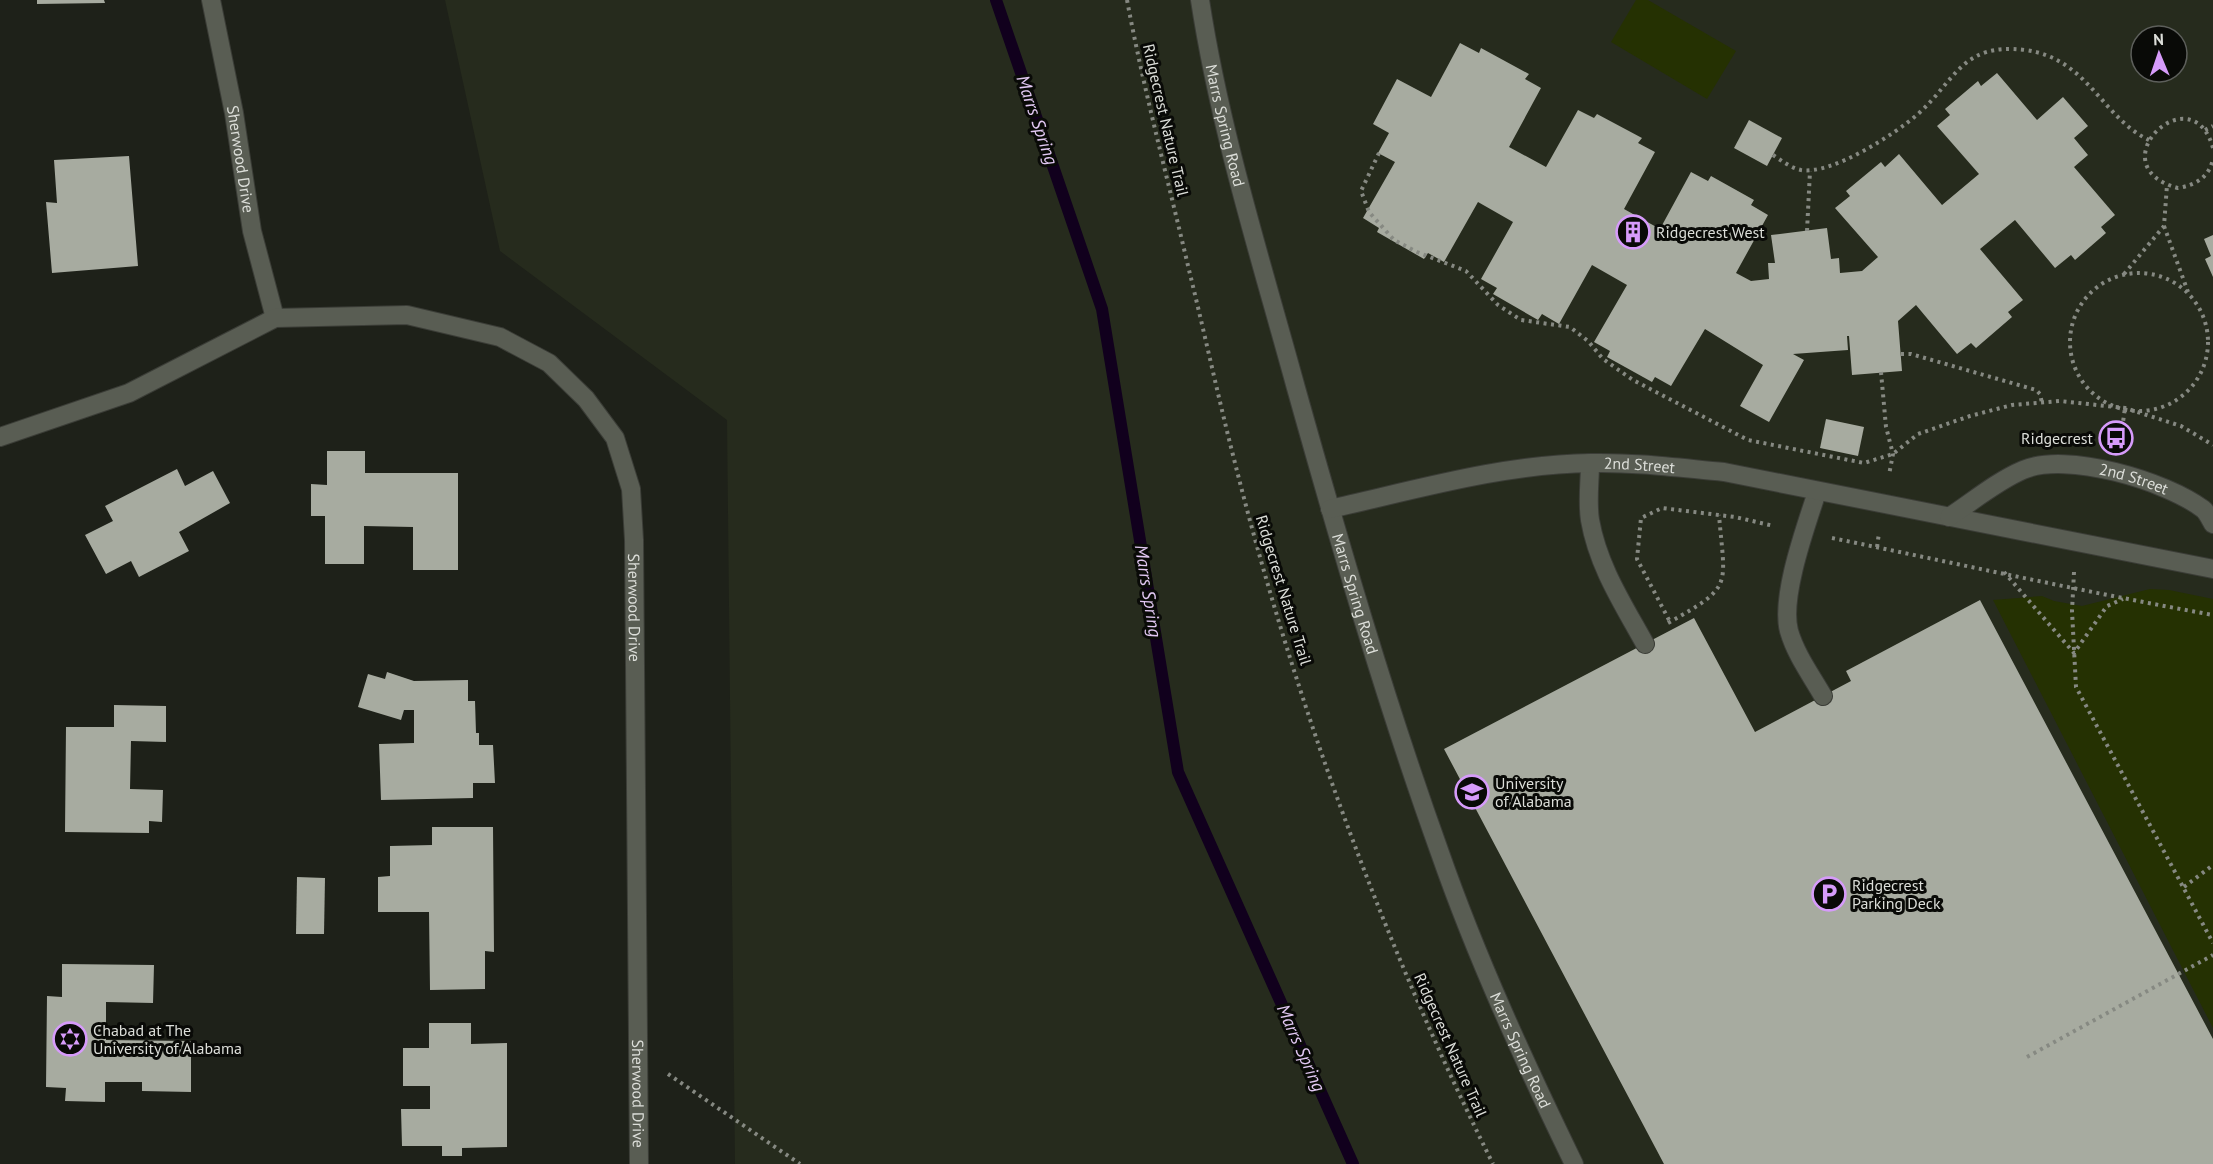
<svg xmlns="http://www.w3.org/2000/svg" width="2213" height="1164" viewBox="0 0 2213 1164" font-family="'PT Sans',sans-serif">
  <style>
    .built { fill: #262b1d; fill-rule: evenodd }
    .green { fill: #253102 }
    .lines { fill: none; stroke-linecap: round; stroke-linejoin: round }
    .stream { stroke: #11001d; stroke-width: 12 }
    .building { fill: #a7aba0 }
    .service-casing { stroke: #3b3d37; stroke-width: 20 }
    .minor-casing { stroke: #3b3d37; stroke-width: 20 }
    .path { stroke: #868982; stroke-width: 4; stroke-dasharray: 3 4.5; stroke-linecap: butt }
    .service { stroke: #595d53; stroke-width: 18 }
    .minor { stroke: #595d53; stroke-width: 18 }
    .labels { text-anchor: middle; stroke-width: 6; stroke-linejoin: round; paint-order: stroke }
    .street-label { font-size: 16px; fill: #dcded9; stroke: #090a07 }
    .poi-label { font-size: 16px; fill: #dcded9; stroke: #090a07; text-anchor: start }
    .water-label { font-size: 18px; font-style: italic; fill: #e2c8f3; stroke: #090a07 }
  </style>
  <rect width="100%" height="100%" fill="#1e2119"/>
  <path class="built" d="M445 0H2213V1164H735L727 420 500 251ZM2141 36H2177V72H2141Z"/>
  <g class="green">
    <polygon points="1636,0 1648,0 1736,51 1707,99 1611,42"/>
    <polygon points="2150,589 2169,590 2213,599 2213,1028 1993,600 2042,596 2054,601 2082,606"/>
  </g>
  <g class="lines">
    <polyline class="stream" points="996,0 1102,309 1178,772 1353,1164"/>
  </g>
  <g class="building">
    <polygon points="37,0 104,0 105,3 37,4"/>
    <polygon points="1460,43 1479,53 1481,48 1529,74 1525,79 1541,88 1509,147 1546,167 1578,110 1594,118 1597,114 1642,138 1638,143 1655,152 1624,209 1660,229 1691,172 1708,181 1711,176 1754,200 1751,205 1768,215 1736,273 1751,281 1769,279 1768,263 1775,263 1771,235 1827,228 1831,259 1839,258 1840,273 1862,271 1878,257 1835,208 1850,196 1846,191 1881,162 1885,167 1899,154 1942,205 1979,174 1937,126 1950,115 1945,109 1978,81 1981,86 1997,73 2037,120 2063,97 2088,126 2074,138 2088,155 2074,167 2115,215 2101,227 2106,233 2075,260 2071,255 2055,268 2015,220 1980,249 2023,300 2008,312 2012,317 1976,348 1971,343 1957,354 1916,305 1898,321 1902,371 1852,375 1849,336 1847,336 1848,350 1793,354 1804,360 1769,422 1740,406 1763,365 1705,329 1671,386 1655,377 1652,382 1607,357 1610,351 1594,342 1627,285 1592,265 1559,324 1542,314 1538,320 1493,294 1497,288 1481,279 1513,222 1478,202 1444,262 1428,253 1424,259 1377,232 1379,228 1363,218 1395,162 1378,153 1389,133 1373,124 1397,79 1431,97"/>
    <polygon points="1749,120 1782,138 1767,166 1734,148"/>
    <polygon points="129,156 138,266 52,273 46,202 57,203 54,160"/>
    <polygon points="2213,235 2213,277 2205,259 2211,256 2204,239"/>
    <polygon points="1826,419 1864,427 1858,456 1820,448"/>
    <polygon points="327,451 365,451 365,473 458,473 458,570 413,570 413,527 364,526 364,564 325,564 325,516 311,516 311,484 327,485"/>
    <polygon points="177,469 185,486 213,471 230,503 179,532 189,551 139,577 131,561 106,574 85,535 113,521 105,506"/>
    <polygon points="1980,600 2213,1039 2213,1164 1664,1164 1444,749 1694,618 1755,732 1851,681 1846,671"/>
    <polygon points="387,672 414,681 468,680 468,701 475,701 476,733 479,733 479,745 493,745 495,783 473,783 473,798 381,800 379,744 414,743 414,710 404,710 401,720 358,707 368,674 385,679"/>
    <polygon points="114,705 166,706 166,742 131,741 130,789 163,790 162,822 149,821 149,833 65,832 66,727 114,727"/>
    <polygon points="432,827 493,827 494,952 485,951 485,989 430,990 429,912 378,912 378,877 390,876 390,846 432,845"/>
    <polygon points="297,877 325,878 324,934 296,934"/>
    <polygon points="62,964 154,965 153,1003 106,1002 106,1040 191,1041 191,1092 142,1091 142,1082 105,1082 105,1102 65,1101 66,1088 46,1087 47,996 62,997"/>
    <polygon points="429,1023 471,1023 471,1044 507,1043 507,1147 462,1148 462,1156 442,1156 442,1146 402,1146 401,1109 430,1109 430,1086 403,1086 403,1048 429,1048"/>
  </g>
  <g class="lines">
    <defs>
      <g id="service">
        <path d="M1590 463C1590 481 1587 501 1590 520 1598 566 1623 604 1645 644"/>
        <path d="M1817 492C1806 526 1780 597 1789 631 1796 655 1811 675 1823 696"/>
      </g>
      <g id="minor">
        <path id="s1" d="M211 0 234 113 252 231 275 318"/>
        <path id="s2" d="M1200 0C1220 131 1261 260 1296 388 1340 545 1385 700 1440 853 1477 959 1525 1063 1574 1164"/>
        <path id="s3" d="M0 437 129 393 275 318 407 315 500 337 549 363 586 399 615 438 631 489 634 540 639 1164"/>
        <path id="s4" d="M1330 509C1415 490 1503 464 1591 463 1636 462 1680 468 1724 472L2213 569"/>
        <path id="s5" d="M1949 517C1972 502 1997 481 2023 470 2066 451 2166 481 2203 509 2207 512 2210 519 2213 524"/>
      </g>
    </defs>
    <use href="#service" class="service-casing"/>
    <use href="#minor" class="minor-casing"/>
    <g class="path">
      <path d="M1127 0C1144 91 1168 180 1189 270 1205 335 1219 401 1236 467 1295 702 1385 947 1493 1164"/>
      <polyline points="2205,130 2213,126"/>
      <path d="M2213 148C2192 72 2095 166 2178 188 2196 185 2209 177 2213 159"/>
      <polyline points="1379,153 1361,191 1369,212 1394,240 1417,252 1466,271 1498,305 1521,320 1570,327 1588,341 1603,359 1633,380 1748,440 1864,463 1893,454 1918,434 1970,416 2012,405 2060,401 2125,408 2181,426 2213,445"/>
      <path d="M1773 155C1782 161 1791 168 1801 170 1832 175 1895 134 1918 114 1956 80 1962 42 2025 50 2088 58 2102 118 2149 140"/>
      <polyline points="2164,226 2188,292"/>
      <polyline points="1807,231 1810,171"/>
      <circle cx="2139" cy="342" r="69"/>
      <polyline points="2124,274 2164,226 2167,185"/>
      <polyline points="1901,354 1911,354 2036,390 2040,394 2042,403"/>
      <polyline points="1881,372 1886,427 1893,454 1889,475"/>
      <polyline points="2120,443 2125,408"/>
      <path d="M1832 538C1959 564 2085 592 2213 615"/>
      <polyline points="1877,547 1879,533"/>
      <polyline points="2004,572 2074,653 2107,606 2123,599"/>
      <polyline points="2074,572 2072,611 2076,687 2213,943"/>
      <polyline points="1669,620 1637,559 1641,518 1662,508 1735,517 1774,526"/>
      <path d="M1668 623C1734 586 1725 588 1719 515"/>
      <polyline points="2184,887 2213,865"/>
      <polyline points="2027,1057 2213,955"/>
      <polyline points="668,1074 800,1164"/>
    </g>
    <use href="#service" class="service"/>
    <use href="#minor" class="minor"/>
  </g>
  <defs>
    <symbol id="building-ring" viewBox="-11 -11 22 22"><circle r="9.5" fill="#090a07" stroke="#d69bfa" stroke-width="1.5"/><path d="M-4-6H4V6H1V3H-1V6H-4ZM-2.5-4.3h1.7v1.8h-1.7ZM.8-4.3h1.7v1.8H.8ZM-2.5-1h1.7V.8h-1.7ZM.8-1h1.7V.8H.8Z" fill="#d69bfa"/></symbol>
    <symbol id="bus-ring" viewBox="-11 -11 22 22"><circle r="9.5" fill="#090a07" stroke="#d69bfa" stroke-width="1.5"/><path d="M-5-6H5V4H4V6H2V4H-2V6H-4V4H-5ZM-3.5-4V0h7V-4ZM-3.5 1.2v1.5H-2V1.2ZM2 1.2v1.5H3.5V1.2Z" fill="#d69bfa"/></symbol>
    <symbol id="university-ring" viewBox="-11 -11 22 22"><circle r="9.5" fill="#090a07" stroke="#d69bfa" stroke-width="1.5"/><path d="M0-5L7-2L0 1L-7-2ZM-4 1L0 2.5L4 1V4Q0 6-4 4Z" fill="#d69bfa"/></symbol>
    <symbol id="parking-ring" viewBox="-11 -11 22 22"><circle r="9.5" fill="#090a07" stroke="#d69bfa" stroke-width="1.5"/><path d="M-3.5-5.5H1a3.5 3.5 0 0 1 0 7H-1V5.5H-3.5ZM-1-3.4V-.6H.8a1.4 1.4 0 0 0 0-2.8Z" fill="#d69bfa"/></symbol>
    <symbol id="synagogue-ring" viewBox="-11 -11 22 22"><circle r="9.5" fill="#090a07" stroke="#d69bfa" stroke-width="1.5"/><path d="M0-6.5L5.6 3.2H-5.6ZM0 6.5L5.6-3.2H-5.6Z" fill="#d69bfa"/></symbol>
  </defs>
  <g fill-rule="evenodd">
    <use href="#building-ring" x="1614" y="213" width="38" height="38"/>
    <use href="#bus-ring" x="2097" y="419" width="38" height="38"/>
    <use href="#university-ring" x="1453" y="773" width="38" height="38"/>
    <use href="#parking-ring" x="1810" y="875" width="38" height="38"/>
    <use href="#synagogue-ring" x="51" y="1020" width="38" height="38"/>
  </g>
  <g class="labels">
    <g class="street-label">
      <text transform="translate(1166 120) rotate(77)" y="6">Ridgecrest Nature Trail</text>
      <text dy="6" stroke="none"><textPath href="#s2" startOffset="128">Marrs Spring Road</textPath></text>
      <text dy="6" stroke="none"><textPath href="#s1" startOffset="162">Sherwood Drive</textPath></text>
      <text dy="6" stroke="none"><textPath href="#s4" startOffset="314">2nd Street</textPath></text>
      <text dy="6" stroke="none"><textPath href="#s5" startOffset="201">2nd Street</textPath></text>
      <text transform="translate(1284 590) rotate(73)" y="6">Ridgecrest Nature Trail</text>
      <text dy="6" stroke="none"><textPath href="#s2" startOffset="614">Marrs Spring Road</textPath></text>
      <text dy="6" stroke="none"><textPath href="#s3" startOffset="856">Sherwood Drive</textPath></text>
      <text transform="translate(1451 1045) rotate(66)" y="6">Ridgecrest Nature Trail</text>
      <text dy="6" stroke="none"><textPath href="#s2" startOffset="1100">Marrs Spring Road</textPath></text>
      <text dy="6" stroke="none"><textPath href="#s3" startOffset="1342">Sherwood Drive</textPath></text>
    </g>
    <g class="poi-label">
      <text x="1656" y="238">Ridgecrest West</text>
      <text x="2093" y="444" text-anchor="end">Ridgecrest</text>
      <text x="1495" y="789">University<tspan x="1495" dy="18">of Alabama</tspan></text>
      <text x="1852" y="891">Ridgecrest<tspan x="1852" dy="18">Parking Deck</tspan></text>
      <text x="93" y="1036">Chabad at The<tspan x="93" dy="18">University of Alabama</tspan></text>
    </g>
    <g class="water-label">
      <text transform="translate(1037 120) rotate(71)" y="6">Marrs Spring</text>
      <text transform="translate(1148 591) rotate(81)" y="6">Marrs Spring</text>
      <text transform="translate(1301 1048) rotate(66)" y="6">Marrs Spring</text>
    </g>
  </g>
  <g transform="translate(2159 54) rotate(358)"><circle r="28" fill="#090a07" stroke="#5d5f5b" stroke-width="1.5"/>
  <path d="M0-4.5L10 22L0 15L-10 22Z" fill="#d69bfa"/>
  <text y="-9" font-size="16" font-weight="bold" text-anchor="middle" fill="#dcded9">N</text>
  </g>
</svg>
